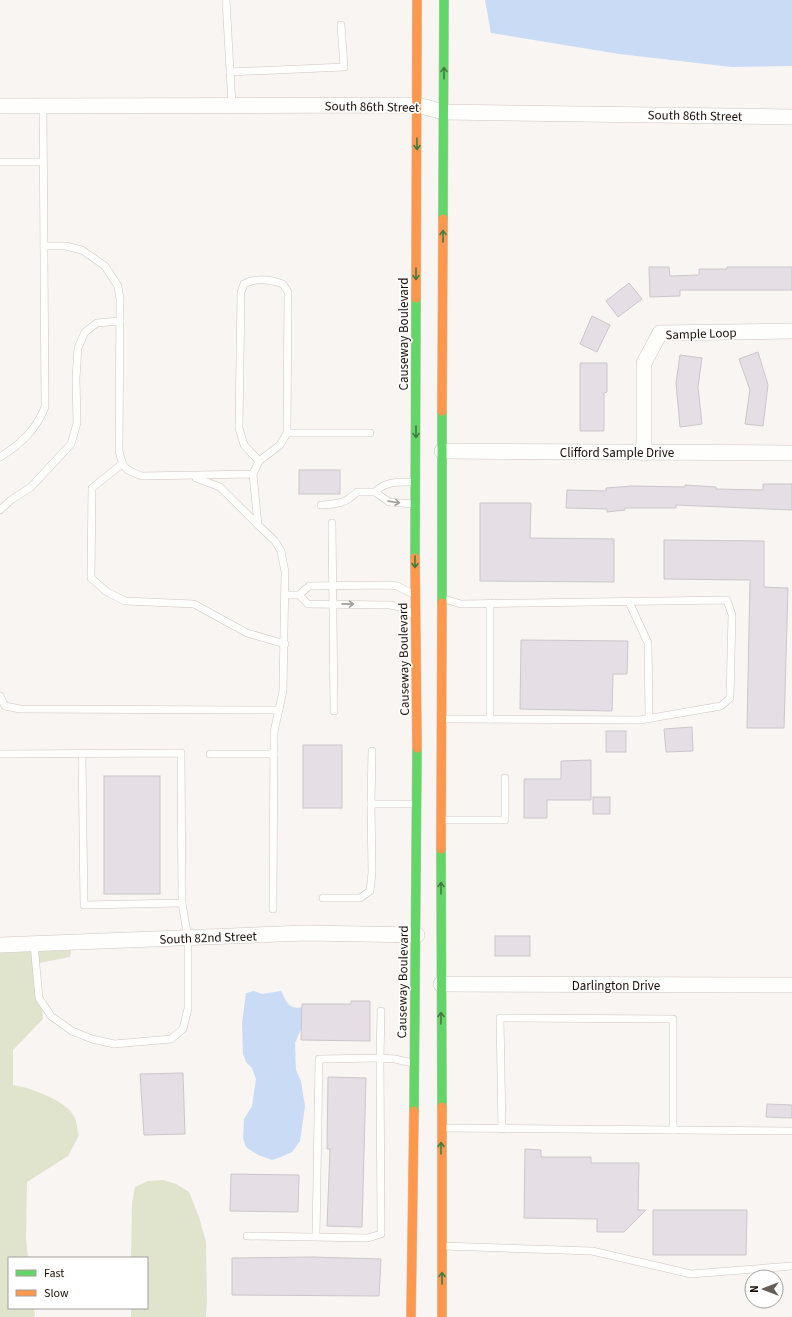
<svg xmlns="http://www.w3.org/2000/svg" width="792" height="1317" viewBox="0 0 792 1317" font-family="'Source Sans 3',sans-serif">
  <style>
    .green { fill: #e0e4cd }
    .water { fill: #cadcf5 }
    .building { fill: #e5dee4; stroke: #ccc6ca }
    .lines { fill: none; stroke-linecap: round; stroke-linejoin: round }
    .lane-casing { stroke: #cdc6c0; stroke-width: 8 }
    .street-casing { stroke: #cdc6c0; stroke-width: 16 }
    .fast-casing { stroke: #cdc6c0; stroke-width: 10 }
    .slow-casing { stroke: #cdc6c0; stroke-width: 10 }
    .lane { stroke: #fefefd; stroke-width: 7 }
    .street { stroke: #fefefd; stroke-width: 15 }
    .fast { stroke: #63d668; stroke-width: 9 }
    .slow { stroke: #ff974d; stroke-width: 9 }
    .oneway { stroke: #417c3c }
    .oneway2 { stroke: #a29e9a }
    .labels { text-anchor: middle; stroke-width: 3.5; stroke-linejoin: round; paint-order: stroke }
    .street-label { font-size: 13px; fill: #180e06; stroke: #fff }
  </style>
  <rect width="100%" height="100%" fill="#f8f5f2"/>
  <g class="green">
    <path d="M71 950 70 957 39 963 43 1019 13 1050V1085C31 1088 65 1100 74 1116 77 1121 77 1129 79 1135L68 1156 27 1182 26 1238 28 1258H9V1308H34L35 1317H0V953Z"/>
    <polygon points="163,1180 176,1184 189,1192 199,1217 206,1242 207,1302 206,1317 131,1317 131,1308 147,1308 147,1258 131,1258 132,1203 135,1187 148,1181"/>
  </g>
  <g class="water">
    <polygon points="485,0 792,0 792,66 732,67 619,54 491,33"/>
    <path d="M254 991 262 994 281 991C287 1002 288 1010 303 1007L301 1029 295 1043 296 1070 301 1081 305 1106 300 1141 292 1152 281 1157 272 1160 258 1155 246 1147 243 1138 244 1119 252 1106 256 1079 252 1068 246 1062 243 1054 242 1023 246 993Z"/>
  </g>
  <g class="building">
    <polygon points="649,267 669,267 670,276 699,275 699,269 727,269 727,267 792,267 792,290 680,290 680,296 650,297"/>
    <polygon points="629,283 642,299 618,317 606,301"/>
    <polygon points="592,316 610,325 597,352 580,344"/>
    <polygon points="758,352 768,385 763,426 745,424 750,390 739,359"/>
    <polygon points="680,355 702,358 698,387 702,424 680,427 676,383"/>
    <polygon points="580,363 607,363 607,392 604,393 604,431 580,431"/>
    <rect x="299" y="470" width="41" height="24"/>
    <polygon points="763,484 792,484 792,510 676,505 676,508 625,508 625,510 607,512 607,509 566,508 567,490 606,491 606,488 632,486 685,487 685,485 716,487 716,489 763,490"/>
    <polygon points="480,503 531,503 530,538 614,539 614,582 480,581"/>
    <polygon points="664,540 764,541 764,587 788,588 784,728 747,728 750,580 664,579"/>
    <polygon points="521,640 628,641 627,674 613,674 612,711 520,709"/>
    <polygon points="692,727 693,751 666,752 664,729"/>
    <rect x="606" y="731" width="20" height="21"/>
    <rect x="303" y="745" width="39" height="63"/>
    <polygon points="591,760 591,800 547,800 547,818 524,818 524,779 561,779 561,761"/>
    <rect x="104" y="776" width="56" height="118"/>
    <rect x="593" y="797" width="17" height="17"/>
    <rect x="495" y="936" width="35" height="20"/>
    <polygon points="351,1001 370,1001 370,1041 301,1040 302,1004 351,1004"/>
    <polygon points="183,1073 185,1134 144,1135 140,1074"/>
    <polygon points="328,1077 366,1078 362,1227 327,1226 330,1149 327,1149"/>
    <polygon points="767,1104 792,1105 792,1118 766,1117"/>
    <polygon points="525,1149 541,1150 541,1157 591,1157 591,1163 639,1163 638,1210 646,1210 624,1232 597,1232 597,1219 524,1218"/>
    <polygon points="231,1174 299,1175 298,1212 230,1211"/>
    <polygon points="653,1210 747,1210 746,1255 653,1255"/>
    <polygon points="312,1257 381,1259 379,1296 232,1295 232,1258"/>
  </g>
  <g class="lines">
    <defs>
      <g id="lane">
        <polyline points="226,0 232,105"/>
        <polyline points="230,72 344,67 341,25"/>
        <polyline points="0,162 43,162"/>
        <path d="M44 246H66L82 250 105 266 118 286 120 300 119 451C123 469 125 470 142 476L253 474 258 525 275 541 281 551 285 572 283 691 274 732 273 909"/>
        <path d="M0 457C21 444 36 430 45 407L43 106"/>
        <path d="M259 461 244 445 239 428 241 292 244 284C256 277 271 280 283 284L288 292 287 433"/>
        <polyline points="122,464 92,488 91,578 107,592 125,601 194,604 247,633 285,644"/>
        <polyline points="253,474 259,461 280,445 287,433 370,433"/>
        <polyline points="196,478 220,487 258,525"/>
        <polyline points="375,492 389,502 413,504"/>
        <path d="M321 505C337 504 345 504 357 492H375C386 481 398 482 414 482"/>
        <polyline points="0,510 11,500 31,487 71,444 77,423 76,378 78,348 85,332 97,323 120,321"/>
        <polyline points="332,523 334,711"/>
        <polyline points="285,595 299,595 308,604 390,605 405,608 412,614"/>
        <polyline points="299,595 309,586 389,585 397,586 413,594"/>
        <polyline points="629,602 648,643 649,718"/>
        <polyline points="490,603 490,719"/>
        <polyline points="0,696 5,706 20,709 279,710"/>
        <polyline points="443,719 640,720 721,706 730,698 732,615 727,600 461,604 444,599"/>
        <polyline points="372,751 371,804 415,804"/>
        <polyline points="0,754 181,753 182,903 84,905 82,755"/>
        <polyline points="210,754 274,754"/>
        <polyline points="443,820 505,820 505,778"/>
        <polyline points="323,898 360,898 370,891 372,873 371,804"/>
        <polyline points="34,944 39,998 51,1016 72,1031 92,1039 114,1044 171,1039 183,1029 188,1008 188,938 182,903"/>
        <polyline points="443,1128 792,1131"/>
        <polyline points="502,1129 500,1018 673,1019 673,1130"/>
        <polyline points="247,1236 368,1238 381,1234 380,1058 395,1059 412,1063"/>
        <polyline points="316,1236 319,1059 380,1058 381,1011"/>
        <polyline points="443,1246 592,1251 691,1274 792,1266"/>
      </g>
      <g id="street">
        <polyline points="0,106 417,105 444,112 792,117"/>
        <polyline points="442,451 792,453"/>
        <polyline points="644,453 644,363 660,333 792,331"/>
        <polyline points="0,945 306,933 417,935"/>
        <polyline points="441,984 792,985"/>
      </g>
      <g id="fast">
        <polyline points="443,219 444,0"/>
        <polyline points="415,558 416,298"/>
        <polyline points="442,603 442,411"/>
        <polyline points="441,849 442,1107"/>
        <polyline points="414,1111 417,748"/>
      </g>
      <g id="slow">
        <polyline points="416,298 417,0"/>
        <polyline points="442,411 443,219"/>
        <polyline points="415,558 417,748"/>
        <polyline points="441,849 442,603"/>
        <polyline points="442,1107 442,1317"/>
        <polyline points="411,1317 414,1111"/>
      </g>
    </defs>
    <use href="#lane" class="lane-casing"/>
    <use href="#street" class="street-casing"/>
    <use href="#fast" class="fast-casing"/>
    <use href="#slow" class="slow-casing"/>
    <use href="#lane" class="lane"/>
    <use href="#street" class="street"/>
    <use href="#fast" class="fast"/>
    <use href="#slow" class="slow"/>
  </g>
  <defs><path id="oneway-shaft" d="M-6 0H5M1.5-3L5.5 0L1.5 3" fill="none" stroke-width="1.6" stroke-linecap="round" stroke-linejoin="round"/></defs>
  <g class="oneway">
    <use href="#oneway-shaft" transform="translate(444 73) rotate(-90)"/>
    <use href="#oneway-shaft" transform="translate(417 144) rotate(90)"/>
    <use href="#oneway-shaft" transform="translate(443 236) rotate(-90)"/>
    <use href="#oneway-shaft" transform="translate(416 274) rotate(90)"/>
    <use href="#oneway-shaft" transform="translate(416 432) rotate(90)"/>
    <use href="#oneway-shaft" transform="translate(415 562) rotate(90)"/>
    <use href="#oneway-shaft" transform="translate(441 888) rotate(-90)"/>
    <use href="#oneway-shaft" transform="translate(441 1018) rotate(-90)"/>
    <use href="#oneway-shaft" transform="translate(441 1148) rotate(-90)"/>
    <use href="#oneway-shaft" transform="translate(442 1278) rotate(-90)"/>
  </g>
  <g class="oneway2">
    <use href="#oneway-shaft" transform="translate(394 502) rotate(8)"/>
    <use href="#oneway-shaft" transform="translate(348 604) rotate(1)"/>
  </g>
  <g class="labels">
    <g class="street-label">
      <text transform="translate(372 106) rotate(1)" y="5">South 86th Street</text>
      <text transform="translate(695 115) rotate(1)" y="5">South 86th Street</text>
      <text transform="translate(701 333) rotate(-2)" y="5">Sample Loop</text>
      <text transform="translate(403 334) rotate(-90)" y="5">Causeway Boulevard</text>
      <text x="617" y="457">Clifford Sample Drive</text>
      <text transform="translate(403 659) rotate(-91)" y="5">Causeway Boulevard</text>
      <text transform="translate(208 937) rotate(-2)" y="5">South 82nd Street</text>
      <text transform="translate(402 982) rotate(-89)" y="5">Causeway Boulevard</text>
      <text x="616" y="990">Darlington Drive</text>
    </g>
  </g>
  <rect x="8" y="1257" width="140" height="52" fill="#ffffff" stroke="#a39f9b"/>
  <rect x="16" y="1270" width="20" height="6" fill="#63d668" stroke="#a39f9b"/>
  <text x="44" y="1277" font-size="12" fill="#180e06">Fast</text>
  <rect x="16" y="1290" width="20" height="6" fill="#ff974d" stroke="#a39f9b"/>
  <text x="44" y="1297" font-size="12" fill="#180e06">Slow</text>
  <g transform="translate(764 1289) rotate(270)"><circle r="19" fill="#ffffff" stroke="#a39f9b"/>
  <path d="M0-3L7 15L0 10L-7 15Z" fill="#665f59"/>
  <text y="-6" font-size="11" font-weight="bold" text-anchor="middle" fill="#180e06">N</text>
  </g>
</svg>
